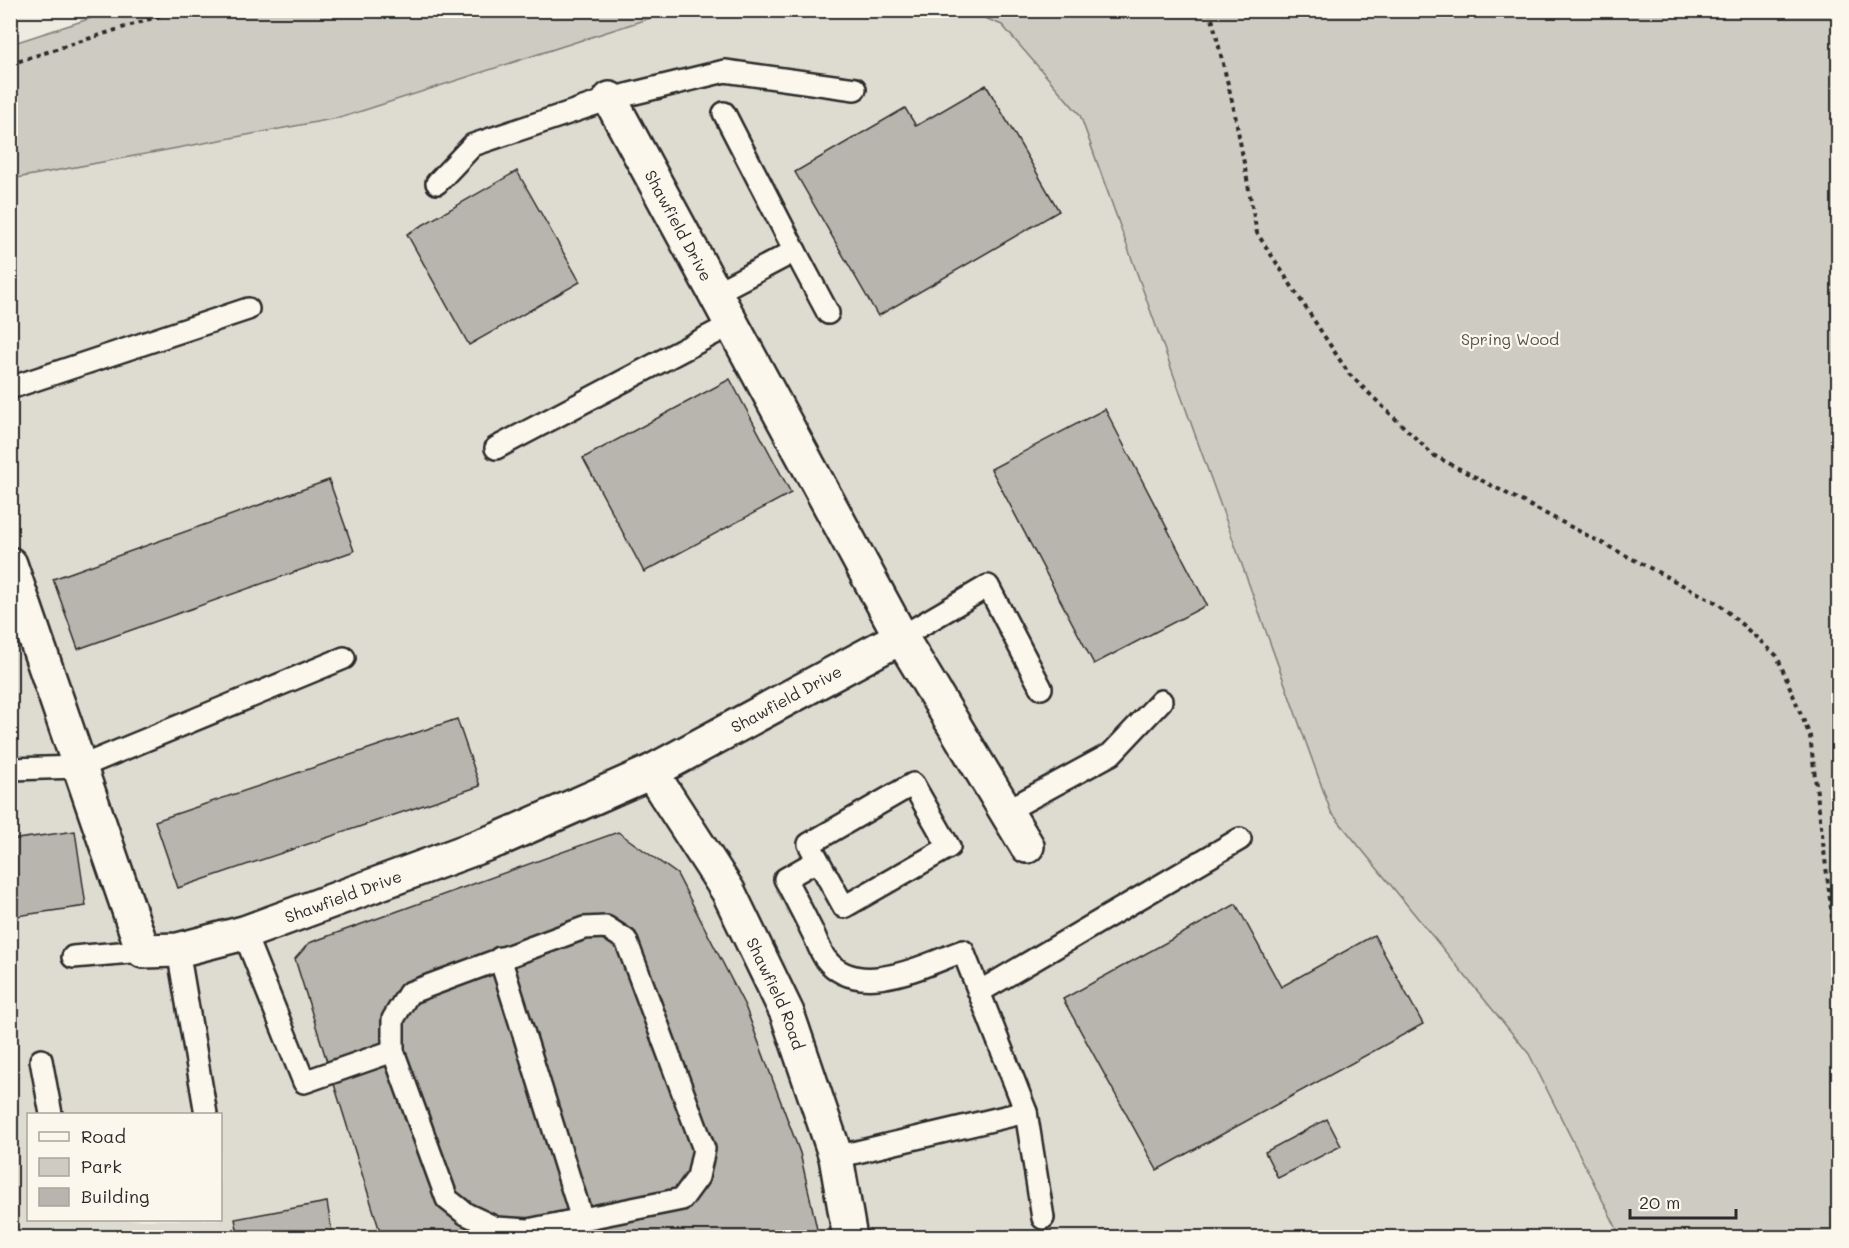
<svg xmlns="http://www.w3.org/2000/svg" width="1849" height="1248" viewBox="0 0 1849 1248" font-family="Mali,sans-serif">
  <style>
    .built { fill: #dedbd1; fill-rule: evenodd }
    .green { fill: #cecbc2; stroke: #7c7b76; stroke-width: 1.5 }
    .building { fill: #b8b5ae; stroke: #2b2b2b; stroke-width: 1.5 }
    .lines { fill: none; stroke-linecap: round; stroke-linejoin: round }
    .lane-casing { stroke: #2b2b2b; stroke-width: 26 }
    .street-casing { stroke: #2b2b2b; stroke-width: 38 }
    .path { stroke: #2b2b2b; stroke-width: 4; stroke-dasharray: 4.5 4.5; stroke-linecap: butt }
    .lane { stroke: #fbf7ec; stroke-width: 21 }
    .street { stroke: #fbf7ec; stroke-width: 33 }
    .labels { text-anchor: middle; stroke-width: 4.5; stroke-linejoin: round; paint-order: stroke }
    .street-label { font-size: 16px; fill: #2b2b2b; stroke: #fbf7ec }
    .park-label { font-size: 16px; fill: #545351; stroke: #fbf7ec }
  </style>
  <rect width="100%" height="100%" fill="#eeebe0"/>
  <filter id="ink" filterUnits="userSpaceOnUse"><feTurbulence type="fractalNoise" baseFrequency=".0167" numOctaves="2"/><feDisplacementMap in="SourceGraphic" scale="12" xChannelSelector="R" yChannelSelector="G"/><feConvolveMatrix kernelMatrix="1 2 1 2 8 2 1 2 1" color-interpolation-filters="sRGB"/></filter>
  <g filter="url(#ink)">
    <path class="built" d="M672 10 968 11 1002 25 1080 115 1331 812 1529 1054 1621 1237 11 1238V179L343 117ZM28 1114H220V1220H28Z"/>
    <g class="green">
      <polygon points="116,10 672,10 672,11 343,117 11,179 11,44"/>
      <polygon points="968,11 1838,11 1838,1237 1621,1237 1529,1054 1331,812 1080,115 1002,25"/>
    </g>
    <g class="building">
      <polygon points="986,85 1059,211 878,316 795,172 905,108 916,126"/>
      <polygon points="517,171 580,282 469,345 407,234"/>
      <polygon points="730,379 791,493 644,572 583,458"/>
      <polygon points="1105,409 1207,605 1094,664 991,469"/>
      <polygon points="329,480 354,551 78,649 53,579"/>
      <polygon points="457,719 480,786 178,888 155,821"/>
      <polygon points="75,831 86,906 10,917 10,840"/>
      <polygon points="618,832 677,874 745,1006 800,1153 819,1238 382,1238 295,959 309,943"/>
      <polygon points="1236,904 1281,987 1374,935 1423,1024 1157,1170 1063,999"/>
      <polygon points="1327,1119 1341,1146 1278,1178 1265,1152"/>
      <polygon points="327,1202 333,1238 239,1238 235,1219"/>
    </g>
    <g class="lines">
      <defs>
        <g id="lane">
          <polyline points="724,113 795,251"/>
          <polyline points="437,183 473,145 610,99 725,71 855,89"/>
          <polyline points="715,293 795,251 828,313"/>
          <polyline points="10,388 248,309"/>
          <polyline points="496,448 732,324"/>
          <polyline points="901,637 988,586 1041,688"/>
          <polyline points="10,769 80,767 344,658"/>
          <polyline points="1006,811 1111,754 1161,701"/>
          <path d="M818 860 809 844 913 784 949 847 844 907 818 860 785 879C795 897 804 915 813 933 817 941 820 951 825 958 857 1001 924 965 963 951L1026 1112 836 1157"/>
          <polyline points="244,933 304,1082 393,1051 393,1019 409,993 584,928 606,927 626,940 704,1149 698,1177 682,1199 528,1230 496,1228 466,1214 447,1199 393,1051"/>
          <polyline points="178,950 206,1114"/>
          <polyline points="73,957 143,951"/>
          <polyline points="500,958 582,1219"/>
          <polyline points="979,992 1240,839"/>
          <polyline points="41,1060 51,1114"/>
          <polyline points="1026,1112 1043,1218"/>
        </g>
        <g id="street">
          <path id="s1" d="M610 99 901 637 1027 846"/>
          <path id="s2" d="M10 564 143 951 178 950 244 933 497 840 651 772 901 637"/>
          <path id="s3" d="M651 772 728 891 787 1013 836 1157 850 1238"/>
        </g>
      </defs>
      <use href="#lane" class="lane-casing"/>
      <use href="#street" class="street-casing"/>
      <g class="path">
        <polyline points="1210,10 1234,109 1257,233 1349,374 1433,455 1719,604 1777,656 1810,736 1838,965"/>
        <polyline points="10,64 178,10"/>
      </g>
      <use href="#lane" class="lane"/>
      <use href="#street" class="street"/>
    </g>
  </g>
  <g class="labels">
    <g class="street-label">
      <text dy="6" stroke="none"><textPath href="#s1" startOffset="144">Shawfield Drive</textPath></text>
      <text dy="6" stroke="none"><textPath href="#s2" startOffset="1104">Shawfield Drive</textPath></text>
      <text dy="6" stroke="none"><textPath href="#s2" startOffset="618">Shawfield Drive</textPath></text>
      <text dy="6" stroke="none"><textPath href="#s3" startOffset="255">Shawfield Road</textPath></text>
    </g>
    <g class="park-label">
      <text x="1510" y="345">Spring Wood</text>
    </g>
  </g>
  <rect width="1849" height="1248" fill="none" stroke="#fbf7ec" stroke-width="36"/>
  <rect x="18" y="18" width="1813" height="1212" fill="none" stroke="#2b2b2b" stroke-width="2" filter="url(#ink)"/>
  <rect x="27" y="1113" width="195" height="108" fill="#fbf7ec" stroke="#a8a59f" stroke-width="1.5"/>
  <rect x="39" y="1132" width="30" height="9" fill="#fbf7ec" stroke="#a8a59f" stroke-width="1.5"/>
  <text x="81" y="1143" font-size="18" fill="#2b2b2b">Road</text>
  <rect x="39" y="1158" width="30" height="18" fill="#cecbc2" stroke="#a8a59f" stroke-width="1.5"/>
  <text x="81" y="1173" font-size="18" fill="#2b2b2b">Park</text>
  <rect x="39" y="1188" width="30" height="18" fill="#b8b5ae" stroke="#a8a59f" stroke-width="1.5"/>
  <text x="81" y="1203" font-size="18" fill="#2b2b2b">Building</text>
  <path d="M1630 1209v9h106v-9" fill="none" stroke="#2b2b2b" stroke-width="3"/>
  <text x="1639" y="1209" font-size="18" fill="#2b2b2b" stroke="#fbf7ec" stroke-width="4.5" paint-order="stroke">20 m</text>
</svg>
